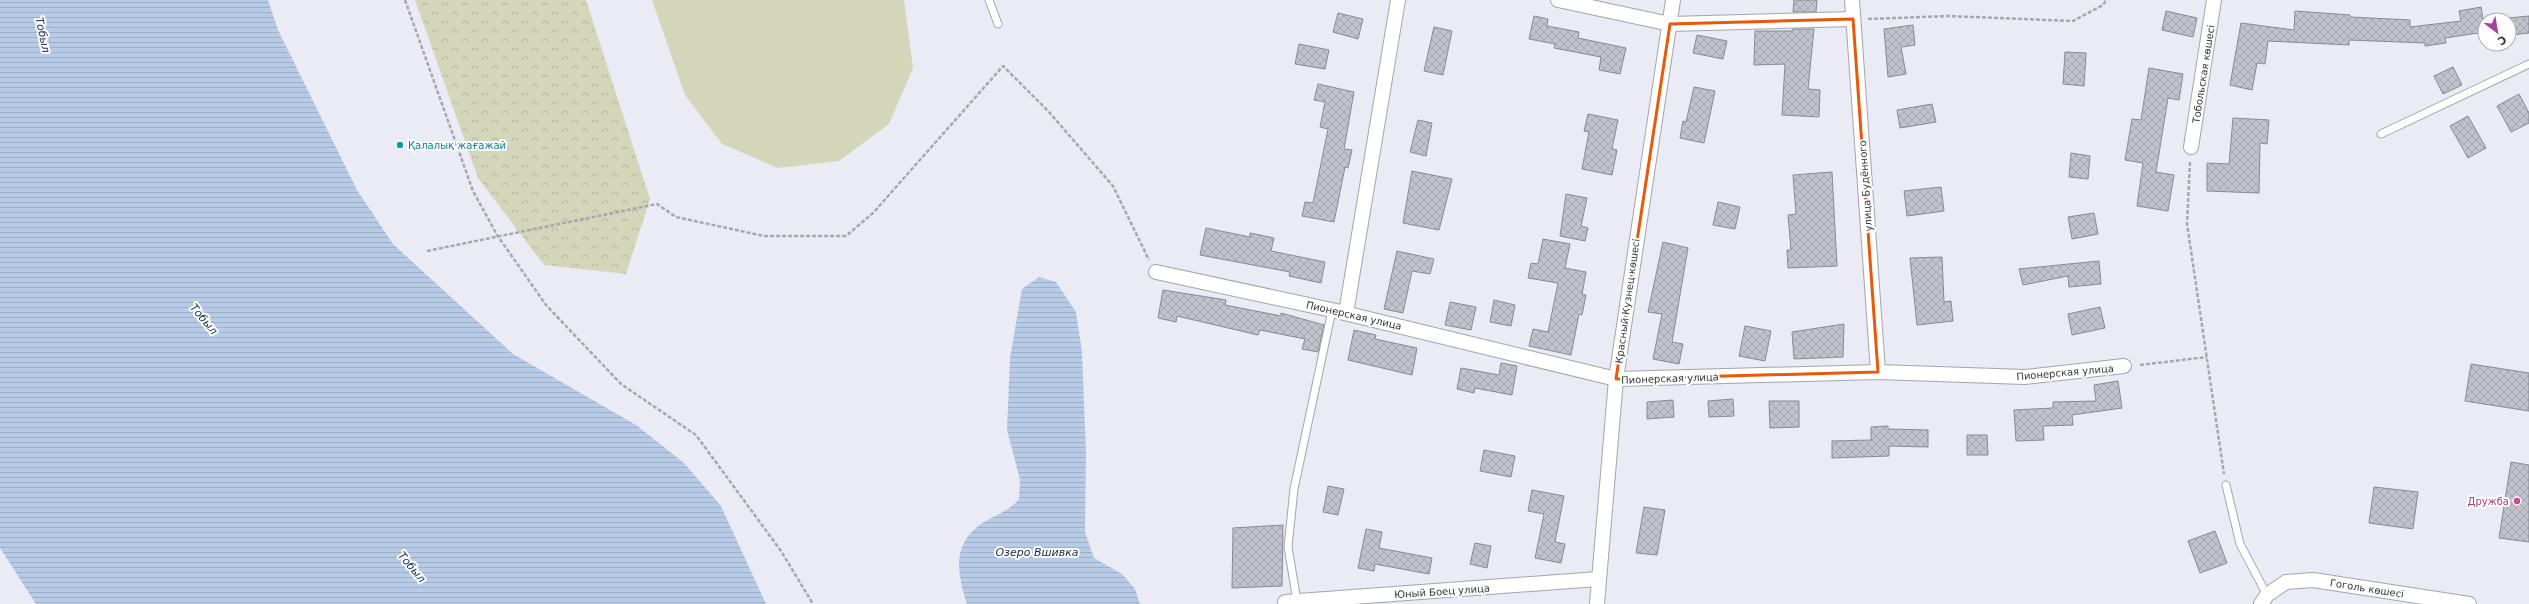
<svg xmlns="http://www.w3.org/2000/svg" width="2529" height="604" viewBox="0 0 2529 604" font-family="'DejaVu Sans',sans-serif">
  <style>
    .forest { fill: url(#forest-crowns) }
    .park { fill: #d4d6ba }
    .water { fill: url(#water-rules) }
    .building { fill: url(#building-cross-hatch); stroke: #888992 }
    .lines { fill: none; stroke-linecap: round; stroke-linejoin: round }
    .service-casing { stroke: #a4a4ae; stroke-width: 9 }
    .minor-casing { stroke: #a4a4ae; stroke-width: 16 }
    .path { stroke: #a7a7ae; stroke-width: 2.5; stroke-dasharray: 4 2; stroke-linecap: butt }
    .service { stroke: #fff; stroke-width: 7 }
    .minor { stroke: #fff; stroke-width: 14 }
    .marked { fill: none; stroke: #e8590c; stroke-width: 3; stroke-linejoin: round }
    .culture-dot { fill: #0f9aa8; stroke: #fff; stroke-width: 1.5 }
    .hotel-dot { fill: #d1479c; stroke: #fff; stroke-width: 1.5 }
    .labels { text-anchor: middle; stroke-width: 4; stroke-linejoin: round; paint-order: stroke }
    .street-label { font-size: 10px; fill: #363539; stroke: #fff }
    .culture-label { font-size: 10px; fill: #0d838f; stroke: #fff; text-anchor: start }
    .hotel-label { font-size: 10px; fill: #b23c85; stroke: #fff; text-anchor: end }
    .water-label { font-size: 11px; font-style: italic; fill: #0e294c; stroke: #fff }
  </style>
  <defs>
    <pattern id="forest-crowns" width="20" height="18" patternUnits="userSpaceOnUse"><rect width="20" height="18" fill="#d4d6ba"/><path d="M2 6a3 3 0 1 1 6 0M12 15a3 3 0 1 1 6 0" fill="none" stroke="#b7b8a1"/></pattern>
    <pattern id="water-rules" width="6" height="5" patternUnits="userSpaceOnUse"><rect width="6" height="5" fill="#b8cbe6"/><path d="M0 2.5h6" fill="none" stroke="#9fafc6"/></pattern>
    <pattern id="building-cross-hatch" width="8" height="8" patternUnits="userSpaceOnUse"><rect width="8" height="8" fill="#c1c2cc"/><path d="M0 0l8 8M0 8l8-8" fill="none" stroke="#a6a7b0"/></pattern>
  </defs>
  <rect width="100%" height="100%" fill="#ebebf5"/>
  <polygon class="forest" points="415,0 586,0 650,199 626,274 544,265 478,178"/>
  <polygon class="park" points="652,0 904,0 913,68 889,124 839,161 778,168 722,144 685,95"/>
  <g class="water">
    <polygon points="0,0 268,0 278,30 357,190 393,244 513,354 636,425 684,463 721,506 766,604 36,604 0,548"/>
    <path d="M1039 277 1056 282 1076 312 1082 352 1086 452 1085 532 1094 558 1122 574 1135 589 1140 604H967C957 573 951 543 984 522 997 514 1009 511 1019 499L1020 480 1007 430 1010 358 1022 289Z"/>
  </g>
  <g class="building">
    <polygon points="1794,0 1817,0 1816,12 1793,12"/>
    <polygon points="2481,7 2485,32 2445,38 2446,43 2425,46 2425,43 2349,40 2349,45 2268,41 2265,64 2257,63 2252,90 2230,85 2241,23 2294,30 2295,11 2350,15 2350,17 2410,20 2410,27 2461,21 2459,11"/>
    <polygon points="2166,11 2197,18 2193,37 2162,30"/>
    <polygon points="1338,13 1363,19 1358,39 1333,32"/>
    <polygon points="1534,16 1548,19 1547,26 1579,32 1578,38 1626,48 1620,74 1599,70 1601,57 1554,48 1555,44 1529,39"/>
    <polygon points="2529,16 2529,33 2511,35 2508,18"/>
    <polygon points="1913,25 1915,45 1901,47 1906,74 1888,77 1884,29"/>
    <polygon points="1434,27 1452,31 1443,75 1424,71"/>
    <polygon points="1793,29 1814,29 1808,89 1820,90 1819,117 1782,115 1785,64 1754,65 1755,31 1792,31"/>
    <polygon points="1697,35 1727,41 1723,59 1693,53"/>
    <polygon points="1299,44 1329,50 1325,69 1295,64"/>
    <polygon points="2065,52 2086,53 2084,86 2063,84"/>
    <polygon points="2453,67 2462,85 2443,94 2434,76"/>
    <polygon points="2149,68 2183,74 2179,100 2168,98 2156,172 2174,175 2168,211 2137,206 2143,163 2125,160 2132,119 2141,120"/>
    <polygon points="1318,84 1354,92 1344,149 1352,150 1348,168 1345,167 1334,222 1302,216 1305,202 1313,203 1328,129 1320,127 1325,102 1314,100"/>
    <polygon points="1694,87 1715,91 1704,143 1680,138 1683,121 1686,122"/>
    <polygon points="2519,94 2529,113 2529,123 2511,132 2497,106"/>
    <polygon points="1932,104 1936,122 1900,128 1897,110"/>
    <polygon points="1588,114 1618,120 1612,149 1617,150 1612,175 1582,169 1589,132 1584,131"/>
    <polygon points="2468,116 2486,148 2468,158 2450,126"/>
    <polygon points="2233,118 2269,120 2267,144 2260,143 2259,193 2207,191 2207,163 2229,164"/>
    <polygon points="1418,120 1432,123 1426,156 1410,152"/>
    <polygon points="2071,153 2090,156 2088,179 2069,177"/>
    <polygon points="1412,171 1452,179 1439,230 1403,223"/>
    <polygon points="1832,172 1837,266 1788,268 1787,250 1791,250 1788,215 1796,214 1793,175"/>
    <polygon points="1941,187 1944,211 1907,216 1904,191"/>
    <polygon points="1566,194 1587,198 1581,226 1588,228 1585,241 1560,236"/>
    <polygon points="1718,202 1740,207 1735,229 1713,225"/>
    <polygon points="2094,213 2098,234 2072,239 2068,217"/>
    <polygon points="1206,228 1250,237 1250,233 1274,238 1271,251 1325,262 1321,283 1289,276 1290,272 1200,255"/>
    <polygon points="1543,239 1570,244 1565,268 1586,272 1582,294 1586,295 1582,315 1579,314 1571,355 1529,346 1533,329 1548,332 1558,283 1528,278 1531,263 1538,264"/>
    <polygon points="1663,242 1688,248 1672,342 1683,344 1679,364 1653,359 1662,314 1648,312"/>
    <polygon points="1397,251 1434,259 1430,274 1412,271 1403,313 1384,309"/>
    <polygon points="1942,257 1944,302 1951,301 1953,321 1917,325 1910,258"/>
    <polygon points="2099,261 2101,284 2069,287 2068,276 2023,285 2019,269"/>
    <polygon points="1163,290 1226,300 1225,305 1281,316 1281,313 1324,325 1318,352 1302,349 1305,339 1260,330 1258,335 1177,316 1176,322 1158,318"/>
    <polygon points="1494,300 1515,305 1511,326 1490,322"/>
    <polygon points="1450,302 1476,307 1471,330 1445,325"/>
    <polygon points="2100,307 2105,328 2072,335 2068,314"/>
    <polygon points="1844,324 1843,357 1794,359 1792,332"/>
    <polygon points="1745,326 1771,331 1765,361 1739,356"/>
    <polygon points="1354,330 1376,335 1375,339 1417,348 1412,375 1348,360"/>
    <polygon points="1501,363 1517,366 1512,395 1475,388 1474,393 1457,389 1461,368 1499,375"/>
    <polygon points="2471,364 2529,373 2529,411 2465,401"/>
    <polygon points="2118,381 2122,408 2072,415 2073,425 2043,426 2044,440 2016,441 2014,410 2053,408 2053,402 2096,401 2094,385"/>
    <polygon points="1733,399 1734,416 1709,417 1708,401"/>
    <polygon points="1673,400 1674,417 1647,419 1647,402"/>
    <polygon points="1769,401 1799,401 1799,427 1770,428"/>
    <polygon points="1888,426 1888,429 1928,430 1928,447 1889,446 1889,456 1832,458 1832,441 1871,440 1871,427"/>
    <polygon points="1967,435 1987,435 1988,455 1967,455"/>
    <polygon points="1484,450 1515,456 1511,477 1480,471"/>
    <polygon points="2511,462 2529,465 2529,542 2499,538"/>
    <polygon points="1328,486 1344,489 1338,515 1323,512"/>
    <polygon points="2374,487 2418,492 2413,529 2369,523"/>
    <polygon points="1532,490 1564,496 1555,542 1565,544 1561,563 1535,558 1544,514 1528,511"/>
    <polygon points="1644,507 1665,510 1657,555 1636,553"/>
    <polygon points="1283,525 1282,586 1232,588 1233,528"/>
    <polygon points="1366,529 1382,532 1379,548 1432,558 1429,574 1375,564 1374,571 1358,568"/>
    <polygon points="2215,531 2227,563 2200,573 2188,541"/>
    <polygon points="1475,543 1491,546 1487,568 1470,564"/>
  </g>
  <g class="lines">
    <defs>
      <g id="service">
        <polyline points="989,0 998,24"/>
        <polyline points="2381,134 2529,64"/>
        <polyline points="2226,485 2240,544 2267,595"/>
        <polyline points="1297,601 1288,547 1294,489 1332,310"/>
      </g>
      <g id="minor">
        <polyline points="1558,0 1670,24 1853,19"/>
        <polyline points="1852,0 1878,372"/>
        <polyline points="2191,147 2214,0"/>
        <polyline points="1156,272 1332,310 1616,379 1878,372 2025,377 2124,366"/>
        <polyline points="1346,313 1398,0"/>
        <polyline points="1285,602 1598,579"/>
        <polyline points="1597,604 1616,379 1673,0"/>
        <polyline points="2261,604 2267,595 2286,582 2313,580 2469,604"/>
      </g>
    </defs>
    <use href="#service" class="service-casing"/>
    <use href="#minor" class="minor-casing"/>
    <g class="path">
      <polyline points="405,0 473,191 497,235 546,305 621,384 696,435 781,551 813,604"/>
      <polyline points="1868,19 1948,16 2073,21 2103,5 2106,0"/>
      <polyline points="2190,162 2187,224 2224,474"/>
      <polyline points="427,251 657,204 676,217 764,236 846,236 873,213 1003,66 1049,112 1113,186 1149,260"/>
      <polyline points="2140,365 2207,357"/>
    </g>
    <use href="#service" class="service"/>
    <use href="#minor" class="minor"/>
  </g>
  <path class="marked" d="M1853 19 1878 372 1616 379 1670 24Z"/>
  <circle class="culture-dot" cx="400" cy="145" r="4"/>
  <circle class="hotel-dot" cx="2517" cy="501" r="4"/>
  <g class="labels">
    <g class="street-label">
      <text transform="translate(2203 74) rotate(-81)" y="4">Тобольская көшесі</text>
      <text transform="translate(1865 186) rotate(-94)" y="4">улица Будённого</text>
      <text transform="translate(1627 301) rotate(-82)" y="4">Красный Кузнец көшесі</text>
      <text transform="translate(1354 315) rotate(13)" y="4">Пионерская улица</text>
      <text transform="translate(2065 372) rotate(-5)" y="4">Пионерская улица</text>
      <text transform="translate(1670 378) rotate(-2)" y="4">Пионерская улица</text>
      <text transform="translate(2367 588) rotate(9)" y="4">Гоголь көшесі</text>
      <text transform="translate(1442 591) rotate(-4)" y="4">Юный Боец улица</text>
    </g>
    <g class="culture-label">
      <text x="408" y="149">Қалалық жағажай</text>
    </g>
    <g class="hotel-label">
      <text x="2509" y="505">Дружба</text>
    </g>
    <g class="water-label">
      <text transform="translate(43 35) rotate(78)" y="4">Тобыл</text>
      <text transform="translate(204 319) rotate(50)" y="4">Тобыл</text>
      <text x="1037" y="556">Озеро Вшивка</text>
      <text transform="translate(412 567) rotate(50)" y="4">Тобыл</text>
    </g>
  </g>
  <g transform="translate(2497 32) rotate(149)"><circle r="19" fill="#ffffff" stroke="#afaeb0"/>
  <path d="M0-3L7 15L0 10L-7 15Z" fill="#a841a4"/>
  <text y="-6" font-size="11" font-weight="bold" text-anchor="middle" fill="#363539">С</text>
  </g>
</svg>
